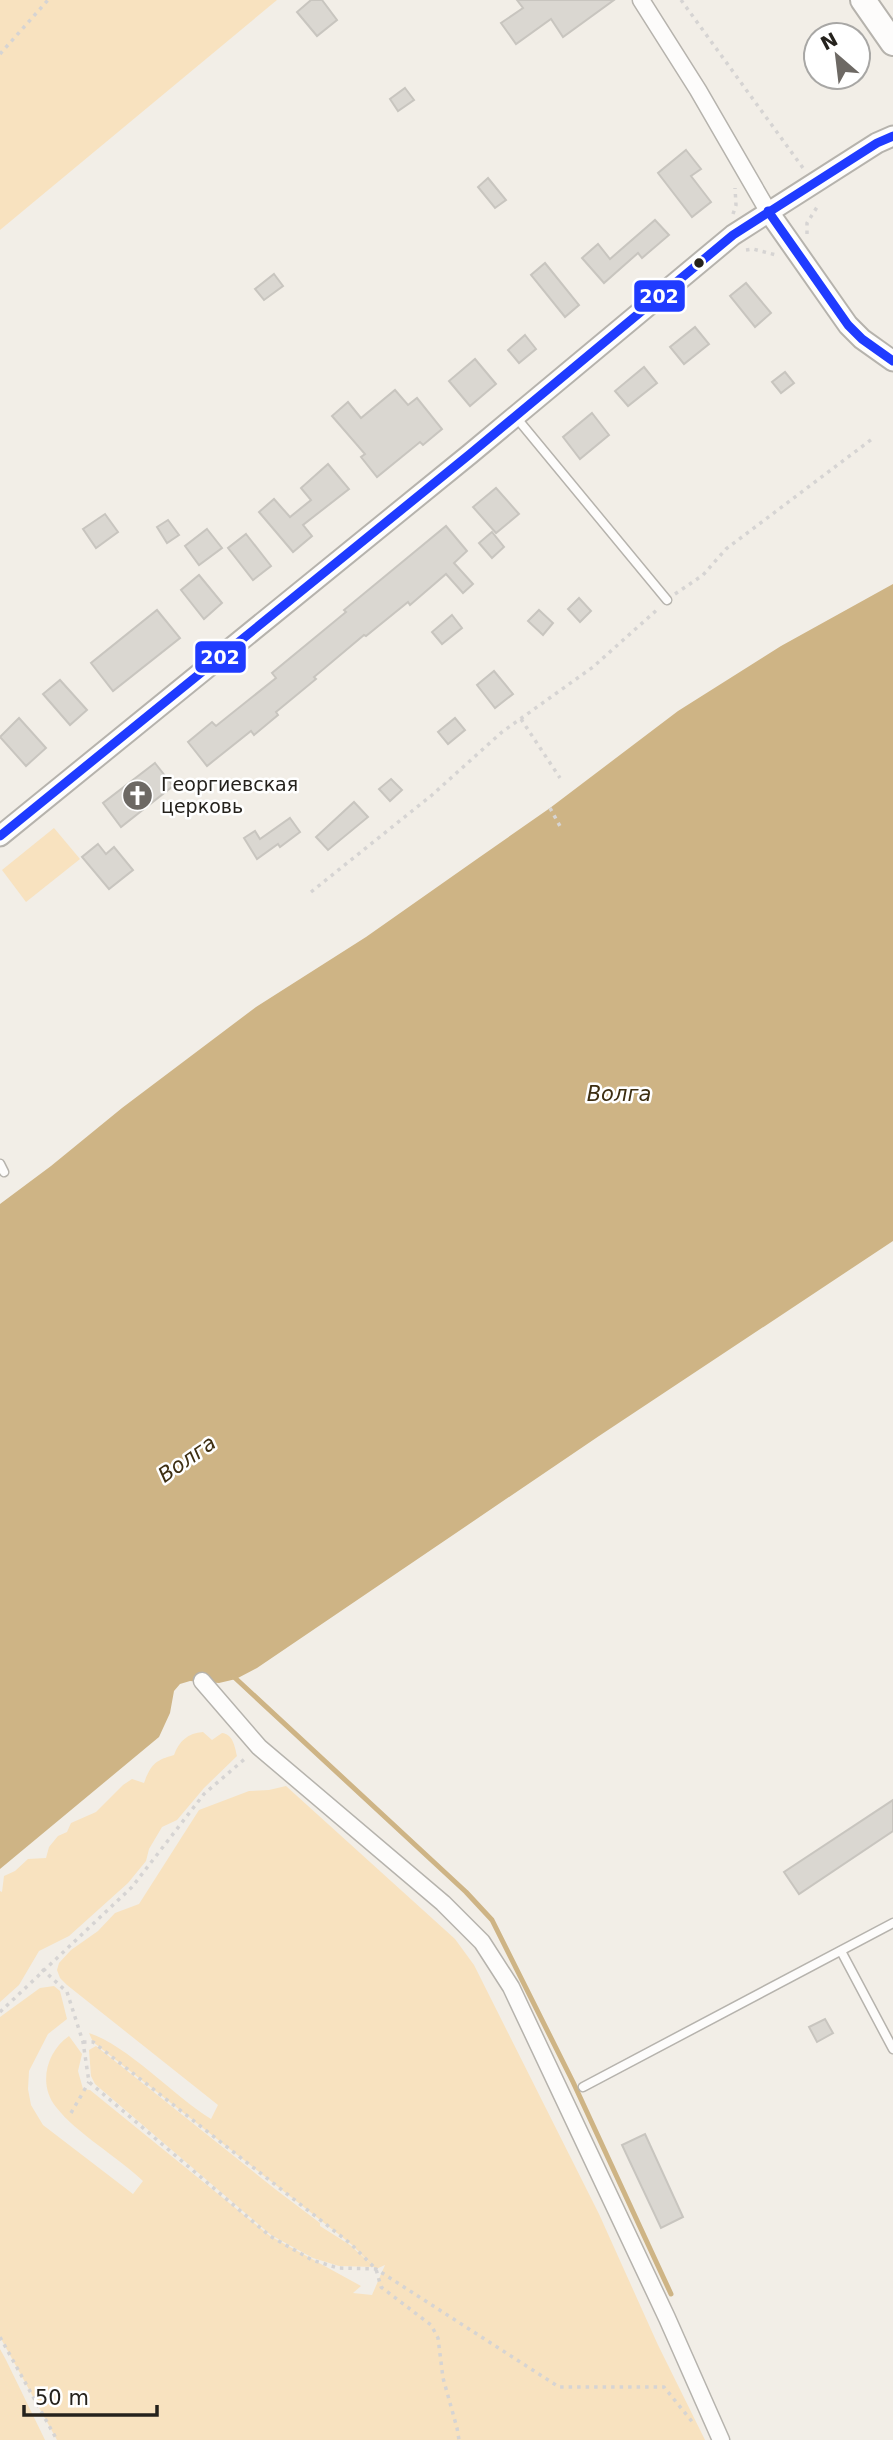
<svg xmlns="http://www.w3.org/2000/svg" width="893" height="2440" viewBox="0 0 893 2440" font-family="'DejaVu Sans',sans-serif">
  <style>
    .green { fill: #f8e2bf }
    .water { fill: #ceb485 }
    .lines { fill: none; stroke-linecap: round; stroke-linejoin: round }
    .stream { stroke: #ceb485; stroke-width: 5 }
    .building { fill: #dad7d1; stroke: #c8c5bf; stroke-width: 2 }
    .service-casing { stroke: #b6b3ad; stroke-width: 11 }
    .minor-casing { stroke: #b6b3ad; stroke-width: 19 }
    .tertiary-casing { stroke: #b6b3ad; stroke-width: 23 }
    .trunk-casing { stroke: #b6b3ad; stroke-width: 28 }
    .path { stroke: #d6d4d3; stroke-width: 3.5; stroke-dasharray: 3.5 5; stroke-linecap: butt }
    .service { stroke: #fdfcfb; stroke-width: 8 }
    .minor { stroke: #fdfcfb; stroke-width: 16 }
    .tertiary { stroke: #fdfcfb; stroke-width: 19 }
    .trunk { stroke: #fdfcfb; stroke-width: 24 }
    .bus-1-casing { stroke: #fff; stroke-width: 14 }
    .bus-1 { stroke: #1f3bff; stroke-width: 9 }
    .bus-dot { fill: #25221d; stroke: #fff; stroke-width: 2.5 }
    .labels { text-anchor: middle; stroke-width: 5; stroke-linejoin: round; paint-order: stroke }
    .poi-label { font-size: 19px; fill: #25221d; stroke: #fff; text-anchor: start }
    .water-label { font-size: 21px; font-style: italic; fill: #3d2e11; stroke: #fff }
    .line-badge { stroke: #fff; stroke-width: 2.5 }
    .badge-label { font-size: 19px; text-anchor: middle; font-weight: bold; fill: #fff }
  </style>
  <rect width="100%" height="100%" fill="#f2eee7"/>
  <g class="green">
    <polygon points="0,0 277,0 0,230"/>
    <polygon points="54,828 80,859 26,902 2,870"/>
    <path d="M203 1732 212 1740 222 1733C233 1734 235 1747 237 1756L204 1788 177 1820 162 1827 149 1849 146 1861 128 1883 69 1936 39 1951 19 1985 0 2002V1891L2 1892 4 1876 15 1871 28 1859 46 1858 49 1847 58 1836 67 1832 71 1823 96 1812 123 1785 132 1779 144 1783C151 1764 156 1760 174 1755 179 1741 188 1733 203 1732Z"/>
    <path d="M286 1786 455 1939 474 1965 599 2214 658 2345 705 2440H57L0 2337V2017L40 1988 54 1986 60 1991 67 2019 48 2034 29 2071 28 2089 31 2105 43 2125 133 2194 143 2181C118 2157 76 2133 56 2107 38 2085 46 2052 69 2036L82 2054 78 2071 83 2089 90 2090 270 2236 361 2286 353 2293 372 2295 385 2265 376 2269 374 2267 339 2266 313 2258 271 2235 95 2084 91 2076 89 2050 96 2046 275 2189 320 2223V2226L350 2245 371 2264 351 2244 93 2042 89 2033C127 2045 175 2097 211 2119L218 2105 67 1985 60 1978 57 1970 59 1963 71 1950 98 1931 115 1913 139 1904 199 1810 249 1791 269 1790Z"/>
    <polygon points="0,2349 6,2360 45,2440 0,2440"/>
  </g>
  <polygon class="water" points="893,584 893,1241 599,1436 257,1668 236,1679 219,1683 190,1681 180,1684 174,1691 170,1713 159,1737 0,1869 0,1204 51,1166 122,1108 256,1007 366,937 477,859 550,808 678,711 781,646"/>
  <g class="lines">
    <polyline class="stream" points="233,1676 466,1892 492,1920 573,2082 671,2294"/>
  </g>
  <g class="building">
    <polygon points="311,0 322,0 337,20 317,36 297,12"/>
    <polygon points="517,0 614,0 563,37 551,19 516,44 501,23 523,8"/>
    <polygon points="405,88 414,100 398,111 390,99"/>
    <polygon points="686,150 701,169 691,176 711,202 692,217 658,173"/>
    <polygon points="488,178 506,200 495,208 478,187"/>
    <polygon points="655,220 669,235 642,258 638,253 604,283 582,258 598,244 610,259"/>
    <polygon points="545,263 579,305 565,317 531,275"/>
    <polygon points="274,274 283,286 264,300 255,289"/>
    <polygon points="746,283 771,313 755,327 730,296"/>
    <polygon points="695,327 709,344 684,364 670,347"/>
    <polygon points="525,335 536,349 519,363 508,350"/>
    <polygon points="475,359 496,384 470,406 449,381"/>
    <polygon points="644,367 657,383 628,406 615,391"/>
    <polygon points="785,372 794,383 781,393 772,382"/>
    <polygon points="395,390 408,405 417,398 442,429 423,445 420,442 377,477 361,457 365,454 332,416 348,402 361,418"/>
    <polygon points="592,413 609,435 580,459 563,437"/>
    <polygon points="328,464 349,489 303,525 312,536 293,552 259,512 274,499 290,517 311,500 301,488"/>
    <polygon points="496,488 519,514 496,533 473,507"/>
    <polygon points="105,514 118,532 96,548 83,529"/>
    <polygon points="168,520 179,535 167,543 157,527"/>
    <polygon points="446,526 467,551 454,563 473,584 463,593 446,574 410,605 408,602 366,636 364,635 314,677 316,679 276,712 278,715 254,735 251,731 207,766 188,742 212,722 216,726 276,678 272,673 346,612 344,610"/>
    <polygon points="207,529 222,548 199,565 185,546"/>
    <polygon points="492,532 504,547 492,558 479,543"/>
    <polygon points="246,534 271,566 253,580 228,548"/>
    <polygon points="199,575 222,603 204,619 181,590"/>
    <polygon points="579,598 591,611 580,622 568,609"/>
    <polygon points="157,610 180,638 113,691 91,663"/>
    <polygon points="539,610 553,623 543,635 528,621"/>
    <polygon points="452,615 462,628 442,644 432,632"/>
    <polygon points="494,671 513,694 495,708 477,685"/>
    <polygon points="60,680 87,710 70,725 43,694"/>
    <polygon points="19,718 46,748 26,766 0,737"/>
    <polygon points="455,718 465,730 448,744 438,732"/>
    <polygon points="155,763 173,786 121,827 103,803"/>
    <polygon points="391,779 402,790 390,801 379,789"/>
    <polygon points="354,802 368,817 328,850 316,837"/>
    <polygon points="290,818 300,832 280,847 278,844 257,859 244,838 255,831 260,839"/>
    <polygon points="98,844 106,854 114,847 133,870 109,889 82,857"/>
    <polygon points="893,1800 893,1831 799,1894 784,1872"/>
    <polygon points="825,2019 833,2033 817,2042 809,2027"/>
    <polygon points="645,2134 683,2217 661,2228 622,2145"/>
  </g>
  <g class="lines">
    <defs>
      <g id="service">
        <polyline points="515,416 667,600"/>
        <polyline points="0,1164 4,1172"/>
        <polyline points="841,1951 893,2049"/>
        <polyline points="583,2087 893,1923"/>
      </g>
      <g id="minor">
        <polyline points="641,0 698,90 768,211"/>
        <polyline points="202,1681 259,1747 443,1903 482,1942 511,1987 667,2318 721,2440"/>
      </g>
      <g id="tertiary">
        <polyline points="768,211 848,325 862,339 893,361"/>
        <polyline points="0,836 470,454 733,235 877,143 893,136"/>
      </g>
      <polyline id="trunk" points="863,0 893,43"/>
    </defs>
    <use href="#service" class="service-casing"/>
    <use href="#minor" class="minor-casing"/>
    <use href="#tertiary" class="tertiary-casing"/>
    <use href="#trunk" class="trunk-casing"/>
    <g class="path">
      <polyline points="681,0 803,168"/>
      <polyline points="0,54 48,0"/>
      <polyline points="733,214 736,205 735,188"/>
      <polyline points="807,234 807,223 819,204"/>
      <polyline points="746,250 753,249 776,255"/>
      <polyline points="675,594 703,575 726,549 872,439"/>
      <polyline points="521,719 560,778"/>
      <polyline points="550,808 561,828"/>
      <polyline points="311,892 432,795 502,732 593,667 659,608"/>
      <polyline points="42,1969 67,1992 83,2042 89,2082 270,2236 312,2260 338,2268 376,2269 559,2387 664,2387 694,2424"/>
      <polyline points="0,2012 132,1887 204,1794 247,1757"/>
      <polyline points="83,2042 93,2042 351,2244 376,2269 381,2287 431,2325 438,2338 443,2378 457,2428 459,2440"/>
      <polyline points="71,2113 89,2082"/>
      <polyline points="0,2337 57,2440"/>
    </g>
    <use href="#service" class="service"/>
    <use href="#minor" class="minor"/>
    <use href="#tertiary" class="tertiary"/>
    <use href="#trunk" class="trunk"/>
    <defs>
      <g id="bus-1">
        <polyline points="768,211 848,325 862,339 893,361"/>
        <polyline points="0,836 470,454 733,235 877,143 893,136"/>
      </g>
    </defs>
    <use href="#bus-1" class="bus-1-casing"/>
    <use href="#bus-1" class="bus-1"/>
  </g>
  <defs>
    <symbol id="church-disc" viewBox="-11 -11 22 22"><circle r="9.5" fill="#6d6964" stroke="#fff"/><path d="M-1.2-6h2.4v3.5h3.3v2.4h-3.3V6h-2.4V-.1h-3.3v-2.4h3.3Z" fill="#fff"/></symbol>
  </defs>
  <g fill-rule="evenodd">
    <use href="#church-disc" x="120" y="778" width="35" height="35"/>
  </g>
  <circle class="bus-dot" cx="699" cy="263" r="6"/>
  <g class="labels">
    <g class="poi-label">
      <text x="161" y="791">Георгиевская<tspan x="161" dy="22">церковь</tspan></text>
    </g>
    <g class="water-label">
      <text x="619" y="1101">Волга</text>
      <text transform="translate(187 1459) rotate(-35)" y="7">Волга</text>
    </g>
  </g>
  <g class="line-badge">
    <rect x="633" y="279" width="53" height="34" rx="7" fill="#1f3bff"/>
    <rect x="194" y="640" width="53" height="34" rx="7" fill="#1f3bff"/>
  </g>
  <g class="badge-label">
    <text x="659" y="303">202</text>
    <text x="220" y="664">202</text>
  </g>
  <g transform="translate(837 56) rotate(332)"><circle r="33" fill="#ffffff" stroke="#a8a7a5" stroke-width="2"/>
  <path d="M0-5L12 26L0 18L-12 26Z" fill="#6d6964"/>
  <text y="-10" font-size="19" font-weight="bold" text-anchor="middle" fill="#25221d">N</text>
  </g>
  <path d="M24 2405v10h133v-10" fill="none" stroke="#25221d" stroke-width="3.5"/>
  <text x="35" y="2405" font-size="21" fill="#25221d" stroke="#ffffff" stroke-width="5" paint-order="stroke">50 m</text>
</svg>
